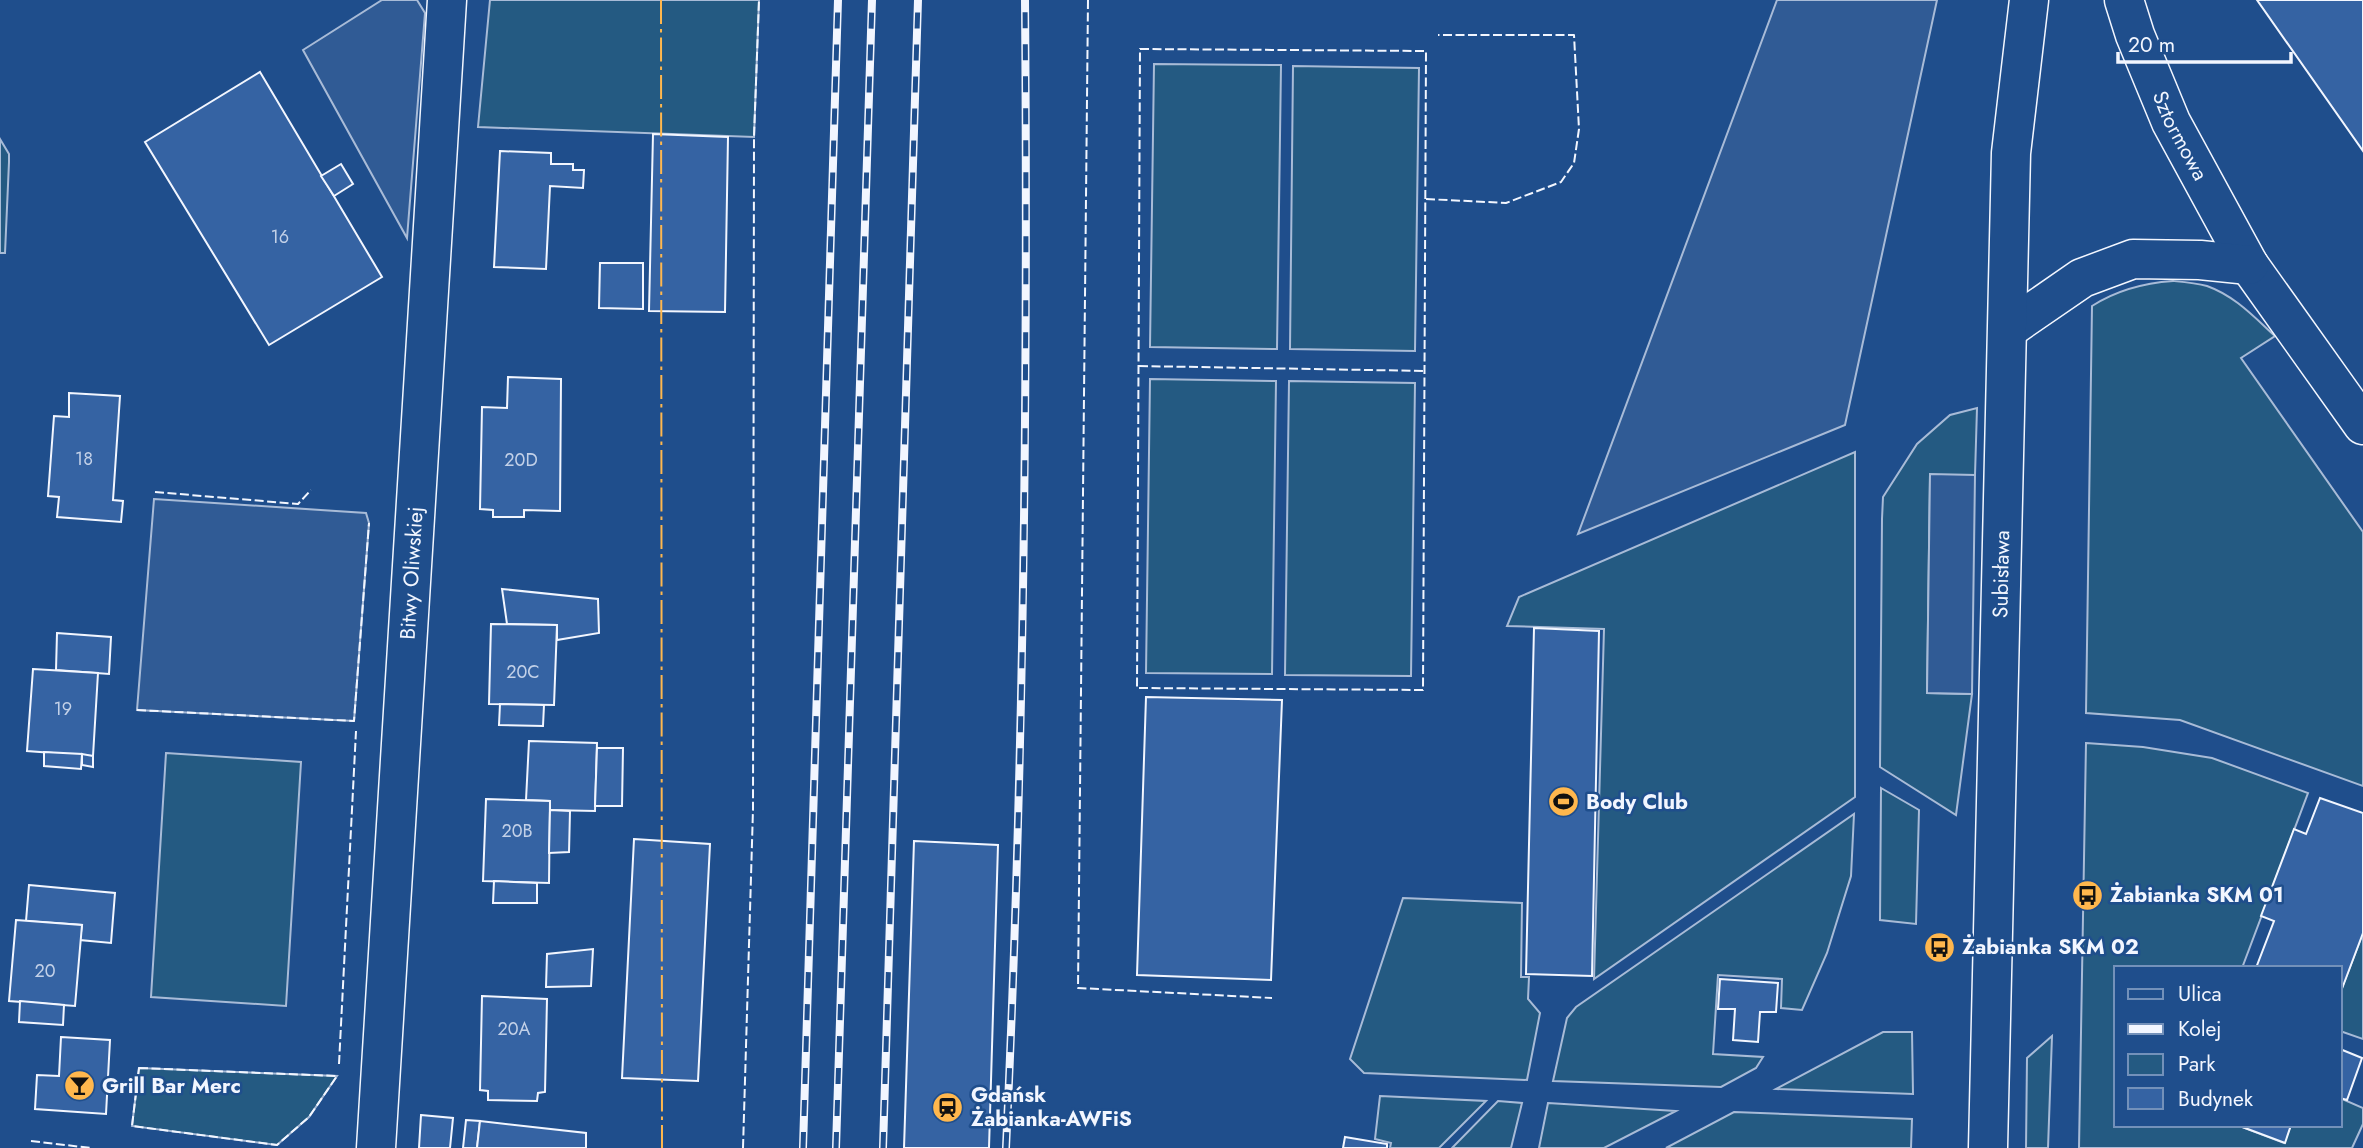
<svg xmlns="http://www.w3.org/2000/svg" width="2363" height="1148" viewBox="0 0 2363 1148" font-family="Jost,sans-serif">
  <style>
    .green { fill: #245a82; stroke: #a8bbd7; stroke-width: 2 }
    .parking { fill: #305b95; stroke: #a8bbd7; stroke-width: 2 }
    .building { fill: #3563a3; stroke: #f2f6ff; stroke-width: 2 }
    .lines { fill: none; stroke-linecap: round; stroke-linejoin: round }
    .street-casing { stroke: #f2f6ff; stroke-width: 41 }
    .street { stroke: #1f4e8c; stroke-width: 38 }
    .rail-casing { stroke: #f2f6ff; stroke-width: 8 }
    .rail { stroke: #1f4e8c; stroke-width: 5; stroke-dasharray: 16; stroke-linecap: butt }
    .fence { stroke: #f2f6ff; stroke-width: 2; stroke-dasharray: 9 3.5; stroke-linecap: butt }
    .power { stroke: #ffb74d; stroke-width: 2; stroke-dasharray: 24 5 3.5 5; stroke-linecap: butt }
    .labels { text-anchor: middle; stroke-width: 5; stroke-linejoin: round; paint-order: stroke }
    .number-label { font-size: 18px; fill: #c3d1e8 }
    .street-label { font-size: 21px; fill: #f2f6ff; stroke: #1f4e8c }
    .poi-label { font-size: 21px; font-weight: bold; fill: #f2f6ff; stroke: #1f4e8c; text-anchor: start }
  </style>
  <rect width="100%" height="100%" fill="#1f4e8c"/>
  <g class="green">
    <polygon points="490,0 759,0 754,137 478,127"/>
    <polygon points="1154,64 1281,65 1277,349 1150,347"/>
    <polygon points="1293,66 1419,68 1415,351 1290,349"/>
    <polygon points="0,139 9,154 9,162 5,253 0,253"/>
    <path d="M2173 281C2184 282 2196 283 2207 286 2235 296 2254 317 2275 336L2241 358 2363 532V786L2180 720 2086 713 2092 306C2117 290 2144 283 2173 281Z"/>
    <polygon points="1150,379 1276,381 1272,674 1146,673"/>
    <polygon points="1289,381 1415,383 1411,676 1285,675"/>
    <polygon points="1977,408 1975,475 1930,475 1927,693 1972,694 1956,815 1880,767 1882,519 1883,497 1917,444 1950,415"/>
    <polygon points="1855,452 1855,797 1594,979 1604,629 1507,626 1519,597"/>
    <polygon points="2086,743 2143,747 2212,758 2308,793 2242,968 2116,968 2116,1125 2237,1125 2284,1143 2291,1125 2340,1125 2340,1098 2363,1108 2363,1124 2352,1148 2079,1148"/>
    <polygon points="166,753 301,762 286,1006 151,997"/>
    <polygon points="1881,788 1919,810 1916,924 1880,920"/>
    <polygon points="1854,814 1851,876 1827,953 1802,1010 1781,1008 1782,979 1718,975 1713,1054 1763,1057 1756,1068 1721,1087 1553,1081 1567,1018 1576,1007"/>
    <polygon points="1403,898 1522,903 1521,977 1529,977 1528,999 1540,1013 1527,1080 1364,1073 1350,1059"/>
    <polygon points="2363,933 2363,1039 2340,1031 2340,993"/>
    <polygon points="1883,1032 1912,1032 1913,1094 1776,1089"/>
    <polygon points="2052,1036 2048,1148 2026,1148 2027,1058"/>
    <polygon points="139,1068 337,1076 309,1117 277,1145 132,1126"/>
    <polygon points="1380,1096 1486,1101 1439,1148 1390,1148 1391,1143 1375,1139"/>
    <polygon points="1498,1101 1522,1103 1511,1148 1452,1148"/>
    <polygon points="1548,1103 1676,1111 1604,1148 1539,1148"/>
    <polygon points="1734,1112 1912,1119 1911,1148 1666,1148"/>
  </g>
  <g class="parking">
    <polygon points="382,0 417,0 425,13 407,238 303,50"/>
    <polygon points="1777,0 1937,0 1845,425 1578,534"/>
    <polygon points="1930,474 1975,475 1972,694 1927,693"/>
    <polygon points="154,499 366,513 369,523 354,721 137,710"/>
  </g>
  <g class="building">
    <polygon points="2257,0 2363,0 2363,151"/>
    <polygon points="260,72 382,277 269,345 145,142"/>
    <polygon points="653,134 728,137 725,312 649,311"/>
    <polygon points="500,151 551,153 551,164 573,164 573,170 584,170 583,188 550,186 546,269 494,267"/>
    <polygon points="341,164 353,184 334,196 321,176"/>
    <polygon points="600,263 643,263 643,309 599,308"/>
    <polygon points="508,377 561,379 560,511 524,510 524,517 493,517 493,510 480,509 482,407 507,408"/>
    <polygon points="69,393 120,396 113,500 123,501 121,522 57,517 59,497 48,496 54,416 69,417"/>
    <polygon points="502,589 598,599 599,633 557,640 557,625 507,624"/>
    <polygon points="491,624 557,625 554,705 489,704"/>
    <polygon points="1534,628 1599,631 1592,976 1526,974"/>
    <polygon points="57,633 111,637 109,674 56,670"/>
    <polygon points="33,669 98,673 93,756 27,751"/>
    <polygon points="1146,697 1282,700 1271,980 1137,975"/>
    <polygon points="500,704 544,705 543,726 499,725"/>
    <polygon points="529,741 597,743 595,811 550,810 550,801 526,800"/>
    <polygon points="597,748 623,748 622,806 595,806"/>
    <polygon points="44,752 82,754 81,769 44,766"/>
    <polygon points="82,754 93,756 93,767 82,765"/>
    <polygon points="2320,798 2363,813 2363,933 2340,994 2340,968 2256,968 2274,921 2261,916 2294,829 2306,834"/>
    <polygon points="486,799 550,801 549,883 483,881"/>
    <polygon points="550,810 570,811 569,852 549,853"/>
    <polygon points="634,839 710,844 698,1081 622,1078"/>
    <polygon points="914,841 998,845 989,1148 904,1148"/>
    <polygon points="494,881 537,883 537,903 493,903"/>
    <polygon points="29,885 115,893 111,943 80,940 82,925 26,921"/>
    <polygon points="16,920 82,925 75,1006 9,1001"/>
    <polygon points="593,949 591,986 546,987 547,954"/>
    <polygon points="1720,979 1778,983 1776,1012 1760,1012 1758,1042 1733,1040 1735,1009 1718,1009"/>
    <polygon points="482,996 547,999 545,1092 538,1093 537,1101 488,1100 488,1091 480,1090"/>
    <polygon points="20,1001 64,1005 63,1025 19,1022"/>
    <polygon points="61,1037 110,1040 106,1114 35,1109 37,1075 59,1076"/>
    <polygon points="2340,1049 2362,1058 2347,1100 2340,1098"/>
    <polygon points="421,1115 453,1118 450,1148 419,1148"/>
    <polygon points="466,1120 480,1121 477,1148 463,1148"/>
    <polygon points="480,1121 586,1133 586,1148 477,1148"/>
    <polygon points="2237,1125 2291,1125 2285,1143"/>
    <polygon points="1345,1137 1387,1144 1387,1148 1343,1148"/>
  </g>
  <g class="lines">
    <defs>
      <g id="street">
        <path id="s1" d="M2124 0 2135 35 2171 122 2249 265 2363 425"/>
        <polyline points="2008,329 2082,278 2133,259 2200,260 2249,265"/>
        <path id="s2" d="M376 1148 447 0"/>
        <path id="s3" d="M1988 1148 2011 153 2029 0"/>
      </g>
    </defs>
    <use href="#street" class="street-casing"/>
    <use href="#street" class="street"/>
    <defs>
      <g id="rail">
        <polyline points="803,1148 838,0"/>
        <polyline points="836,1148 872,0"/>
        <polyline points="883,1148 918,0"/>
        <path d="M1006 1148C1024 765 1028 383 1025 0"/>
      </g>
    </defs>
    <use href="#rail" class="rail-casing"/>
    <use href="#rail" class="rail"/>
    <g class="fence">
      <polyline points="1088,0 1078,988 1272,998"/>
      <polygon points="1140,49 1426,51 1423,690 1137,688"/>
      <polyline points="1426,199 1506,203 1561,182 1574,163 1579,129 1574,35 1438,35"/>
      <polyline points="1139,366 1425,371"/>
      <polyline points="155,492 298,504 311,490"/>
      <polyline points="137,710 354,721 369,523"/>
      <polyline points="339,1064 356,731"/>
      <polygon points="139,1068 337,1076 309,1117 277,1145 132,1126"/>
      <polyline points="31,1141 91,1148"/>
      <polyline points="743,1148 753,809 754,137 759,0"/>
    </g>
    <polyline class="power" points="661,0 662,1148"/>
  </g>
  <defs>
    <symbol id="stadium-disc" viewBox="-11 -11 22 22"><circle r="9.5" fill="#ffb74d" stroke="#1f4e8c"/><path d="M0-5a6.5 5 0 1 0 0 10a6.5 5 0 1 0 0-10ZM-3.5-1.8h7v3.6h-7Z" fill="#111"/></symbol>
    <symbol id="bus-disc" viewBox="-11 -11 22 22"><circle r="9.5" fill="#ffb74d" stroke="#1f4e8c"/><path d="M-5-6H5V4H4V6H2V4H-2V6H-4V4H-5ZM-3.5-4V0h7V-4ZM-3.5 1.2v1.5H-2V1.2ZM2 1.2v1.5H3.5V1.2Z" fill="#111"/></symbol>
    <symbol id="bar-disc" viewBox="-11 -11 22 22"><circle r="9.5" fill="#ffb74d" stroke="#1f4e8c"/><path d="M-6-5H6L.8 .8V4.5H3.5V6h-7V4.5H-.8V.8Z" fill="#111"/></symbol>
    <symbol id="station-disc" viewBox="-11 -11 22 22"><circle r="9.5" fill="#ffb74d" stroke="#1f4e8c"/><path d="M-3-6H3Q5-6 5-4V2Q5 4 3 4L4.5 6H3L1.5 4h-3L-3 6H-4.5L-3 4Q-5 4-5 2V-4Q-5-6-3-6ZM-3.5-4v3h7v-3ZM-3.5 1v1.5H-2V1ZM2 1v1.5H3.5V1Z" fill="#111"/></symbol>
  </defs>
  <g fill-rule="evenodd">
    <use href="#stadium-disc" x="1546" y="784" width="35" height="35"/>
    <use href="#bus-disc" x="2070" y="878" width="35" height="35"/>
    <use href="#bus-disc" x="1922" y="930" width="35" height="35"/>
    <use href="#bar-disc" x="62" y="1068" width="35" height="35"/>
    <use href="#station-disc" x="930" y="1090" width="35" height="35"/>
  </g>
  <g class="labels">
    <g class="number-label">
      <text x="280" y="243">16</text>
      <text x="84" y="465">18</text>
      <text x="521" y="466">20D</text>
      <text x="523" y="678">20C</text>
      <text x="63" y="715">19</text>
      <text x="517" y="837">20B</text>
      <text x="45" y="977">20</text>
      <text x="514" y="1035">20A</text>
    </g>
    <g class="street-label">
      <text dy="7" stroke="none"><textPath href="#s1" startOffset="147">Sztormowa</textPath></text>
      <text dy="7" stroke="none"><textPath href="#s3" startOffset="574">Subisława</textPath></text>
      <text dy="7" stroke="none"><textPath href="#s2" startOffset="576">Bitwy Oliwskiej</textPath></text>
    </g>
    <g class="poi-label">
      <text x="1586" y="809">Body Club</text>
      <text x="2110" y="902">Żabianka SKM 01</text>
      <text x="1962" y="954">Żabianka SKM 02</text>
      <text x="102" y="1093">Grill Bar Merc</text>
      <text x="971" y="1102">Gdańsk<tspan x="971" dy="24">Żabianka-AWFiS</tspan></text>
    </g>
  </g>
  <rect x="2114" y="966" width="228" height="161" fill="#1f4e8c" stroke="#7391ba" stroke-width="2"/>
  <rect x="2128" y="989" width="35" height="10" fill="#1f4e8c" stroke="#7391ba" stroke-width="2"/>
  <text x="2178" y="1001" font-size="21" fill="#f2f6ff">Ulica</text>
  <rect x="2128" y="1024" width="35" height="10" fill="#f2f6ff" stroke="#7391ba" stroke-width="2"/>
  <text x="2178" y="1036" font-size="21" fill="#f2f6ff">Kolej</text>
  <rect x="2128" y="1054" width="35" height="21" fill="#245a82" stroke="#7391ba" stroke-width="2"/>
  <text x="2178" y="1071" font-size="21" fill="#f2f6ff">Park</text>
  <rect x="2128" y="1088" width="35" height="21" fill="#3563a3" stroke="#7391ba" stroke-width="2"/>
  <text x="2178" y="1106" font-size="21" fill="#f2f6ff">Budynek</text>
  <path d="M2118 52v10h173v-10" fill="none" stroke="#f2f6ff" stroke-width="3.5"/>
  <text x="2128" y="52" font-size="21" fill="#f2f6ff" stroke="#1f4e8c" stroke-width="5" paint-order="stroke">20 m</text>
</svg>
